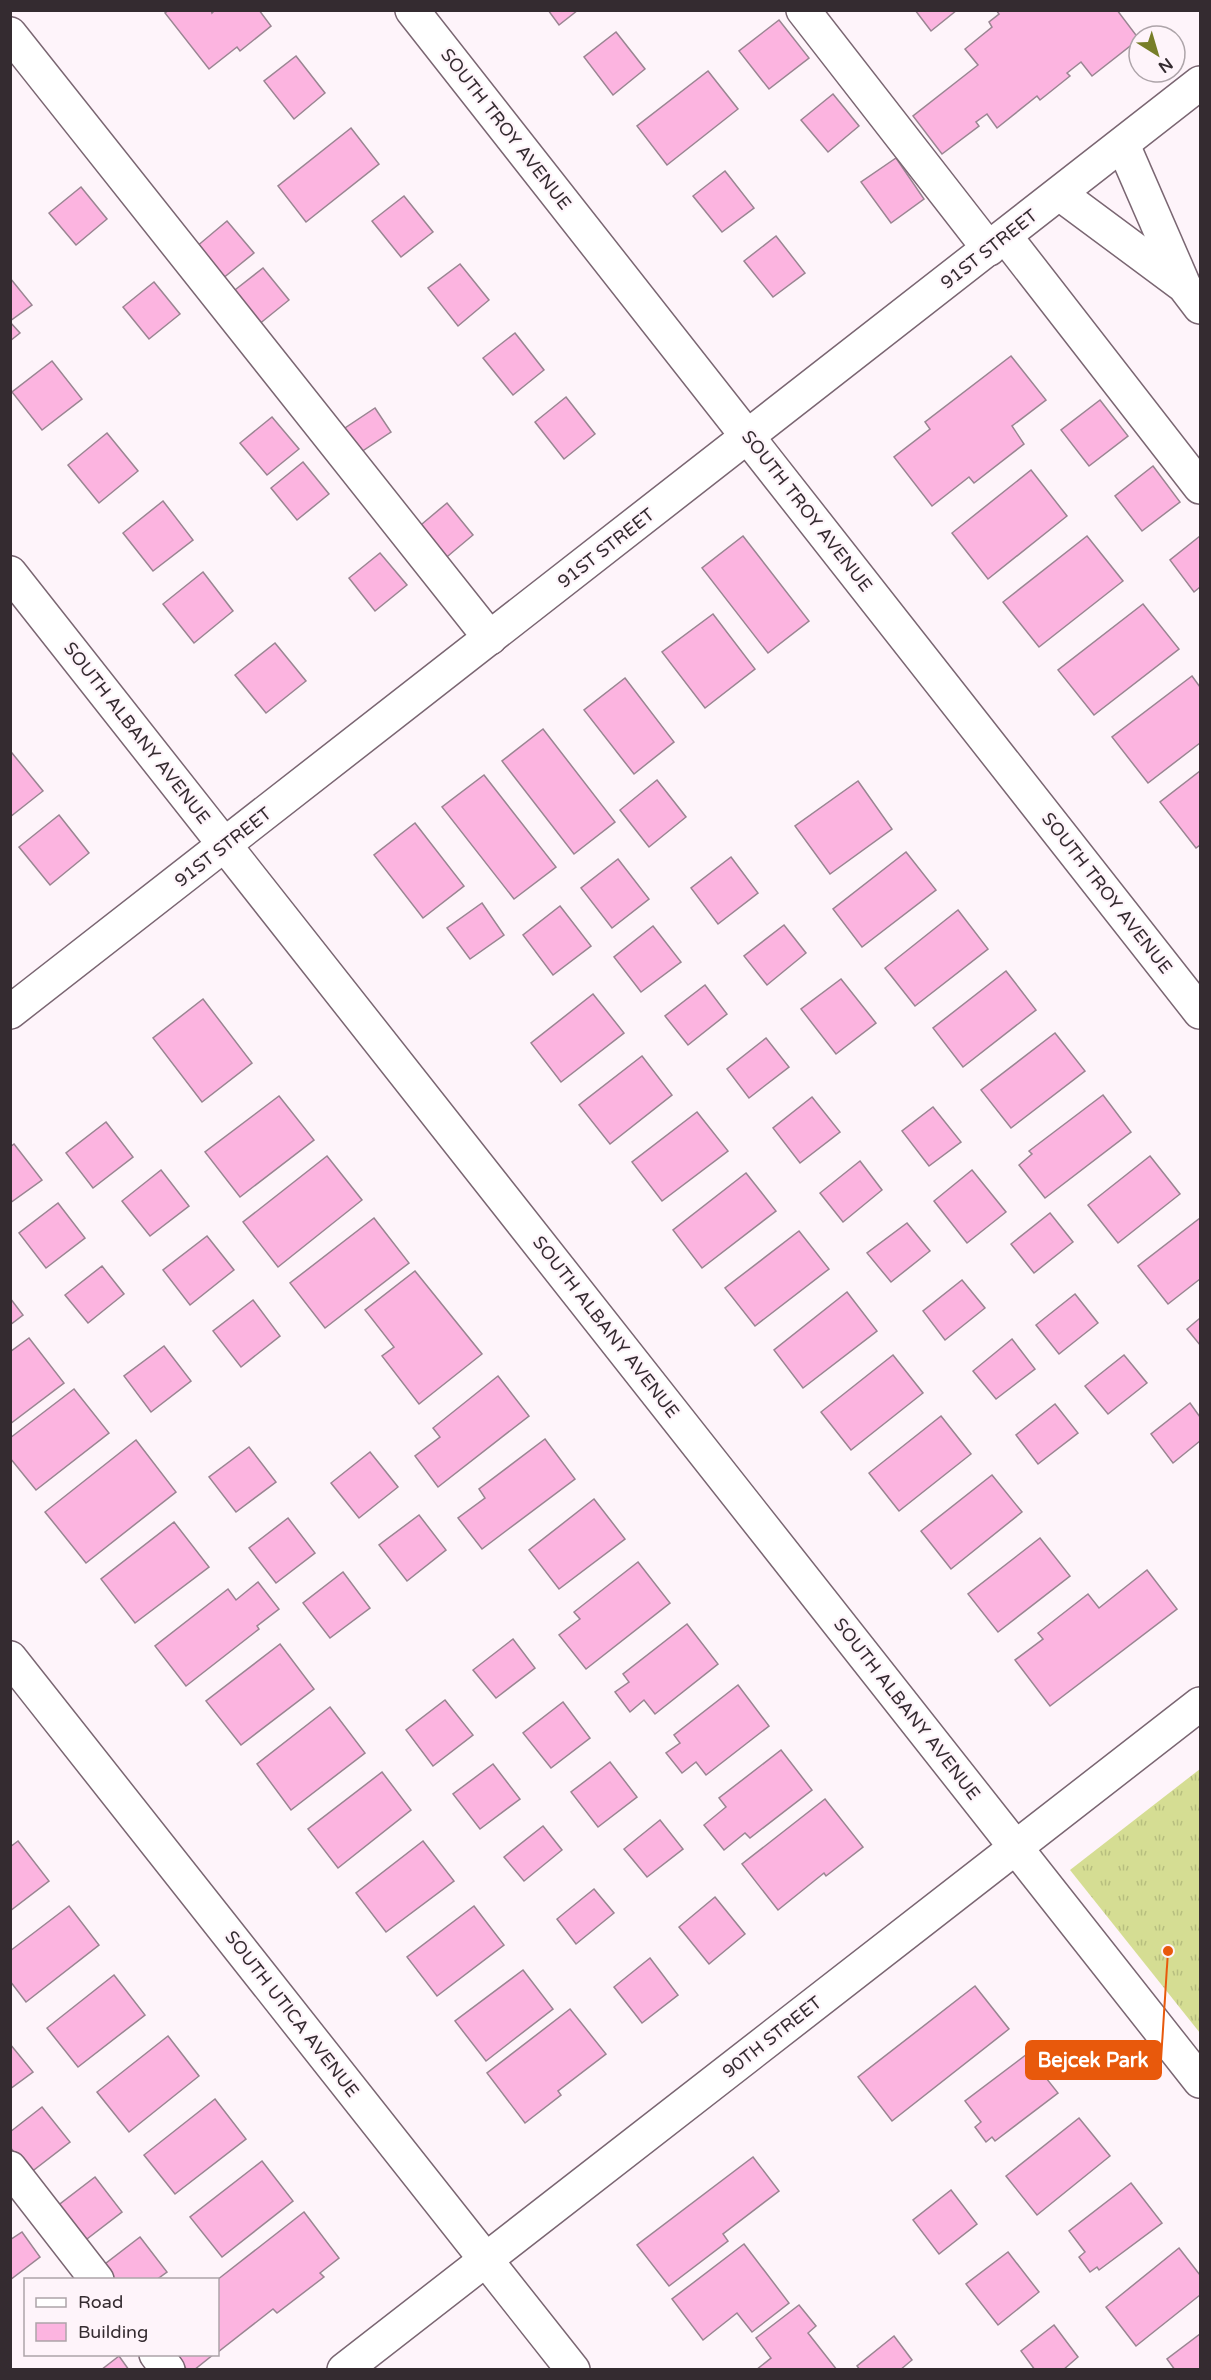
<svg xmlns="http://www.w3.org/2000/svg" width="1211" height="2380" viewBox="0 0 1211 2380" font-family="'Varela Round',sans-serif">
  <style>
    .grass { fill: url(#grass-tufts) }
    .building { fill: #fcb4e0; stroke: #9a8592; stroke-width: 1.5 }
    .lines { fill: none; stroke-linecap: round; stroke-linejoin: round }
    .minor-casing { stroke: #7a6672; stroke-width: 36 }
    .minor { stroke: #fff; stroke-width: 33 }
    .labels { text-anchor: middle; stroke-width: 4.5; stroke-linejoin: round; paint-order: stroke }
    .street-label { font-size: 18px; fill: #342b30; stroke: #fef4fa }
    .leader { fill: none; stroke: #e8590c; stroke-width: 2 }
    .callout-dot { fill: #e8590c; stroke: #fef4fa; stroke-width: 2 }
    .callout { fill: #e8590c; stroke: #e8590c; stroke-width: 2 }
    .callout-label { font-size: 20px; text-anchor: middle; font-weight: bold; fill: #fff }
  </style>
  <defs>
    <pattern id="grass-tufts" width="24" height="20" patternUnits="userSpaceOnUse" patternTransform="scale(1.5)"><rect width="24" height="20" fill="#d5dd93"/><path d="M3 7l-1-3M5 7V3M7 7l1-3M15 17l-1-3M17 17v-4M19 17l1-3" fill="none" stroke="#b7be7f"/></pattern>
  </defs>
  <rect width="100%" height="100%" fill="#fef4fa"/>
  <polygon class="grass" points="1200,1769 1200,2033 1070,1870"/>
  <g class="building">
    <polygon points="169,10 211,10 212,13 215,10 259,10 271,26 240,51 237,47 209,69 165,13"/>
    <polygon points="548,10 578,10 559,25"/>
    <polygon points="915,10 957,10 931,31"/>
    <polygon points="996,10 1117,10 1139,39 1092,76 1081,62 1067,73 1070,76 1040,100 1037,96 997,128 987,114 976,122 979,126 942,154 913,116 978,65 965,49 992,27 989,22 999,14"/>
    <polygon points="779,20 809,58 769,89 739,51"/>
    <polygon points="616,32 645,69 613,95 584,57"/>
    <polygon points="296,56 325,93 294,119 264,81"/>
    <polygon points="708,71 738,109 667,165 637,126"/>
    <polygon points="833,94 859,126 828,152 801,120"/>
    <polygon points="351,128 379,164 306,222 278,186"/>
    <polygon points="896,158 924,199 891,223 861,182"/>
    <polygon points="725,171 754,208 722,232 693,196"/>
    <polygon points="81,187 107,219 76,245 49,213"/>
    <polygon points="404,196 433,232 401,257 372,221"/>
    <polygon points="227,221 254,253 222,279 196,247"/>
    <polygon points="776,236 805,273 773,297 744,261"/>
    <polygon points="460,264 489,300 458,326 428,288"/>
    <polygon points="263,268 289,300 258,325 231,293"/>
    <polygon points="10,278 32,305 10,321"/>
    <polygon points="154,282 180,314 149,339 123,307"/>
    <polygon points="10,322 20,333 10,341"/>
    <polygon points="515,333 544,370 513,395 483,358"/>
    <polygon points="1011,356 1046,400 1012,426 1024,444 974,483 969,477 932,506 894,457 930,429 925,422"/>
    <polygon points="52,361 82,399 42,430 12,392"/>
    <polygon points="566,397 595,434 564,459 535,422"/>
    <polygon points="1100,400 1128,436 1089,466 1061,430"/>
    <polygon points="375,408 391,432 358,454 342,430"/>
    <polygon points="272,417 299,449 267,475 240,443"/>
    <polygon points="107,433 138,471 99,503 68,465"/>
    <polygon points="303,462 329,494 297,520 271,488"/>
    <polygon points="1153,466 1180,502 1142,531 1115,496"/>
    <polygon points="1031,470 1067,516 988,579 952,533"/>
    <polygon points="163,501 193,540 153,571 123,533"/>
    <polygon points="447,503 473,535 442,561 416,529"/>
    <polygon points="743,536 809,621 768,653 702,568"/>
    <polygon points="1087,536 1123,581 1039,647 1003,602"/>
    <polygon points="1200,536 1200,587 1194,592 1170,560"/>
    <polygon points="380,553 407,585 375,611 349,578"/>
    <polygon points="203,572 233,611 194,643 163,604"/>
    <polygon points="1143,604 1179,649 1094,715 1058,670"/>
    <polygon points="713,614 755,669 705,708 662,652"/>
    <polygon points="275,643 306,681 266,713 235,675"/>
    <polygon points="1192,676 1200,687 1200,743 1148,783 1112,737"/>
    <polygon points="625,678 674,742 634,774 584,710"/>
    <polygon points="543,729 615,822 574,854 502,761"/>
    <polygon points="12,753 43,791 10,817 10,754"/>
    <polygon points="1200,771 1200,845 1196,848 1160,802"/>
    <polygon points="484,775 556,867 514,899 442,807"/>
    <polygon points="657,780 686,817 649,847 620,810"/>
    <polygon points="858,781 892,829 830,874 795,826"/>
    <polygon points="59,815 89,853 50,885 19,847"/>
    <polygon points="415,823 464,886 423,918 374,855"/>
    <polygon points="906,852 936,890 862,947 833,909"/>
    <polygon points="731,857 758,893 718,924 691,888"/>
    <polygon points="618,859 649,899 612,928 581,888"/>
    <polygon points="482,903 504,935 470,959 447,928"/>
    <polygon points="560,906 591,946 553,975 523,935"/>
    <polygon points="958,910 988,949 915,1006 885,968"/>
    <polygon points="784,925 806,953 767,985 744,956"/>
    <polygon points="653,926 681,962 641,992 614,957"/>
    <polygon points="1006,971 1036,1010 963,1067 933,1028"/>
    <polygon points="841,979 876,1023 836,1054 801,1009"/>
    <polygon points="705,985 727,1014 688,1045 665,1016"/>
    <polygon points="593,994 624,1033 561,1082 531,1043"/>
    <polygon points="203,999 252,1063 202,1102 153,1038"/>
    <polygon points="1055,1033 1085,1071 1011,1128 981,1090"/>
    <polygon points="766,1038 789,1067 749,1098 727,1069"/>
    <polygon points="642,1056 672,1095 610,1144 579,1105"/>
    <polygon points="1103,1095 1131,1132 1045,1198 1019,1165 1032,1154 1029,1151"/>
    <polygon points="279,1096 314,1140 240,1197 205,1152"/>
    <polygon points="812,1097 840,1132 800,1163 773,1128"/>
    <polygon points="933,1107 961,1142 929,1166 902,1131"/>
    <polygon points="697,1112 728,1151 662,1201 632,1162"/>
    <polygon points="106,1122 133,1157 93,1188 66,1153"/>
    <polygon points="14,1144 42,1180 10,1203 10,1147"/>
    <polygon points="327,1156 362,1200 278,1267 243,1222"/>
    <polygon points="1150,1156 1180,1194 1118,1243 1088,1205"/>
    <polygon points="860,1161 882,1190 843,1222 820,1193"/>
    <polygon points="161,1170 189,1206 150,1236 122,1201"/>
    <polygon points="972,1170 1006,1212 967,1243 934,1201"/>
    <polygon points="746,1173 776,1211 702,1268 673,1230"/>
    <polygon points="58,1203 85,1238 46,1268 19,1233"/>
    <polygon points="1050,1213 1073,1242 1034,1273 1011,1244"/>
    <polygon points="374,1218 409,1263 325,1328 290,1283"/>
    <polygon points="1200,1218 1200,1279 1168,1304 1138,1266"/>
    <polygon points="907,1223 930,1251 891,1282 867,1253"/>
    <polygon points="799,1231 829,1269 755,1326 725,1288"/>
    <polygon points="207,1236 234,1270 190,1305 163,1270"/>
    <polygon points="102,1266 124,1294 88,1323 65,1295"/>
    <polygon points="415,1271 482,1354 419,1404 382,1356 394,1347 365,1310"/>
    <polygon points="962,1280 985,1308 945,1340 923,1311"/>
    <polygon points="847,1292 877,1331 803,1388 774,1350"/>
    <polygon points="1075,1294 1098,1323 1059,1354 1036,1325"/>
    <polygon points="10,1298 23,1315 10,1325"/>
    <polygon points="253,1300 280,1336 241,1367 213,1331"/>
    <polygon points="1200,1318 1200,1345 1187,1329"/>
    <polygon points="29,1338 64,1383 10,1424 10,1352"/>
    <polygon points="1012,1339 1035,1369 996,1399 973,1371"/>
    <polygon points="164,1346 191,1381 151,1412 124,1376"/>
    <polygon points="893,1355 923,1393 851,1450 821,1412"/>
    <polygon points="1124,1355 1147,1383 1108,1414 1085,1386"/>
    <polygon points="498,1376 529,1416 438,1487 415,1456 440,1437 433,1428"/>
    <polygon points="74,1389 109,1433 36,1490 10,1458 10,1438"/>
    <polygon points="1190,1403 1200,1417 1200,1441 1173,1463 1151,1434"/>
    <polygon points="1055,1404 1078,1433 1038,1464 1016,1435"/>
    <polygon points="941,1416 971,1454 899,1511 869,1473"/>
    <polygon points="545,1439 575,1479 482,1549 458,1518 485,1498 479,1489"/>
    <polygon points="136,1440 176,1492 86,1563 45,1512"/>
    <polygon points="249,1447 276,1482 236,1512 209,1477"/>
    <polygon points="370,1452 398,1487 359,1518 331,1483"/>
    <polygon points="992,1475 1022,1512 951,1569 921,1531"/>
    <polygon points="594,1499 625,1539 559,1589 529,1550"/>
    <polygon points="419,1515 446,1550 407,1581 379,1545"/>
    <polygon points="288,1518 315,1553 276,1583 249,1548"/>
    <polygon points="174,1522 209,1567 135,1623 101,1579"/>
    <polygon points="1040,1538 1070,1576 998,1632 968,1594"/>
    <polygon points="638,1562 670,1603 586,1669 559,1635 580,1619 574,1612"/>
    <polygon points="1147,1570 1177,1609 1050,1706 1015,1660 1043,1639 1038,1633 1088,1594 1099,1608"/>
    <polygon points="343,1572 370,1608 330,1638 303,1603"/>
    <polygon points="258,1582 279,1609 257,1626 259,1629 186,1686 155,1646 228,1589 236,1600"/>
    <polygon points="687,1624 718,1664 655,1714 644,1700 630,1712 615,1692 629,1682 623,1674"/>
    <polygon points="513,1639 535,1668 496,1698 473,1670"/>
    <polygon points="280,1644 314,1689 241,1745 206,1701"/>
    <polygon points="738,1685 769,1726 706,1775 696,1762 682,1773 666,1753 680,1743 674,1735"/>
    <polygon points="445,1700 473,1735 433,1766 406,1730"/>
    <polygon points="563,1702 590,1738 551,1768 523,1733"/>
    <polygon points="330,1707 365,1753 291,1810 257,1764"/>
    <polygon points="781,1750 812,1790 750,1838 745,1833 724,1850 704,1825 726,1807 719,1798"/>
    <polygon points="610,1762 637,1797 598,1827 571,1792"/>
    <polygon points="493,1764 520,1799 480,1829 453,1794"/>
    <polygon points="382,1772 411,1810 338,1868 308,1829"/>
    <polygon points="825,1799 863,1847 826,1876 824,1873 778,1910 742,1864"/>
    <polygon points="660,1820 683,1849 647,1877 624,1849"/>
    <polygon points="543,1826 562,1850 524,1881 504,1857"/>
    <polygon points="18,1841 49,1881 10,1911 10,1847"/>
    <polygon points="423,1841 454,1881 386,1932 356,1893"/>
    <polygon points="594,1889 614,1913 576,1944 557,1919"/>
    <polygon points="715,1897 745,1934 709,1964 679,1927"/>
    <polygon points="69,1906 99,1945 26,2002 10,1981 10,1951"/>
    <polygon points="474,1906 504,1945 437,1996 407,1957"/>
    <polygon points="650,1958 678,1995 642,2023 614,1987"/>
    <polygon points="523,1970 553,2009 486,2061 455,2021"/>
    <polygon points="114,1975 145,2015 78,2067 47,2028"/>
    <polygon points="975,1986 1009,2029 892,2121 858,2077"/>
    <polygon points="570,2009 606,2054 558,2091 561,2095 525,2123 487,2073"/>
    <polygon points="168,2036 199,2076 129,2132 97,2092"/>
    <polygon points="10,2044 33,2072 10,2089"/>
    <polygon points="1027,2054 1058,2093 995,2141 992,2137 986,2142 975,2127 981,2122 965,2101"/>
    <polygon points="215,2099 246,2139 175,2194 144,2155"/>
    <polygon points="42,2107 70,2142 30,2173 10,2147 10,2132"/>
    <polygon points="1079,2118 1110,2156 1037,2215 1006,2176"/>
    <polygon points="753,2157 779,2191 723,2234 728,2241 669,2286 637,2245"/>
    <polygon points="262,2161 293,2201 222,2257 190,2217"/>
    <polygon points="95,2177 122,2212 83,2242 56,2207"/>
    <polygon points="1131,2183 1162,2223 1099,2270 1097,2267 1090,2272 1079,2257 1085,2252 1069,2231"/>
    <polygon points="951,2190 977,2224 939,2254 913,2220"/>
    <polygon points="304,2212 339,2258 320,2273 324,2277 277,2313 273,2309 218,2352 217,2280"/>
    <polygon points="22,2232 40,2257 10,2280 10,2240"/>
    <polygon points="140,2237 167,2272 156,2280 110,2280 101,2267"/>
    <polygon points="744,2244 789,2303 752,2332 737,2313 703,2340 672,2299"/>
    <polygon points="1179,2248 1200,2275 1200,2295 1136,2346 1106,2307"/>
    <polygon points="1008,2252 1039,2292 998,2325 966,2284"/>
    <polygon points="799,2305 816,2326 808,2333 837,2370 756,2370 771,2358 756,2338"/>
    <polygon points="1054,2325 1078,2357 1063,2370 1035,2370 1021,2351"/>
    <polygon points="1200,2334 1200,2370 1175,2370 1167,2359"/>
    <polygon points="894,2336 912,2360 900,2370 860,2370 857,2366"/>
    <polygon points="175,2354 214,2354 194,2370 187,2370"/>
    <polygon points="119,2356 129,2370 101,2370"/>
  </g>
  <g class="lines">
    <defs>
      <g id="minor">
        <polyline points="412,10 1200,1012"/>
        <polyline points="803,10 989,249"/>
        <polyline points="10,34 490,638"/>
        <polyline points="1123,145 1183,283"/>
        <polyline points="1060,194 1184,286 1200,307"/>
        <polyline points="1005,236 1200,487"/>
        <polyline points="10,573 1200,2081"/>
        <polyline points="10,1012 1200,83"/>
        <polyline points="10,1658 573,2370"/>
        <polyline points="10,2168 97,2280"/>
        <polyline points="156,2354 168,2370"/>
        <polyline points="344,2370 1200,1704"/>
      </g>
    </defs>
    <use href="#minor" class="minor-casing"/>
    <use href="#minor" class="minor"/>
  </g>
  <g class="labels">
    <g class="street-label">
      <text transform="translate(506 129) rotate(52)" y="6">SOUTH TROY AVENUE</text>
      <text transform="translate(989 249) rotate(-38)" y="6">91ST STREET</text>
      <text transform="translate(807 511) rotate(52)" y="6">SOUTH TROY AVENUE</text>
      <text transform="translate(606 548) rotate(-38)" y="6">91ST STREET</text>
      <text transform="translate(137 733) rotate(52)" y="6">SOUTH ALBANY AVENUE</text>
      <text transform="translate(223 847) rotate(-38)" y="6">91ST STREET</text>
      <text transform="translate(1107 893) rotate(52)" y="6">SOUTH TROY AVENUE</text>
      <text transform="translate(606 1327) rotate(52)" y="6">SOUTH ALBANY AVENUE</text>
      <text transform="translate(907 1709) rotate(52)" y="6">SOUTH ALBANY AVENUE</text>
      <text transform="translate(292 2014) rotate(52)" y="6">SOUTH UTICA AVENUE</text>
      <text transform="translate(772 2037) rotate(-38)" y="6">90TH STREET</text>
    </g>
  </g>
  <path class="leader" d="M1168 1951L1161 2060"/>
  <circle class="callout-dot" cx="1168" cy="1951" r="6"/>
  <rect class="callout" x="1026" y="2041" width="135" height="38" rx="6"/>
  <g class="callout-label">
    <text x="1093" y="2067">Bejcek Park</text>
  </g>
  <rect width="1211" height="2380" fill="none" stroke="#342b30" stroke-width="24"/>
  <rect x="24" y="2278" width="195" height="78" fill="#fef4fa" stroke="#ada4a9" stroke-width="1.5"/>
  <rect x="36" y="2298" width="30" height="9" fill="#ffffff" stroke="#ada4a9" stroke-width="1.5"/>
  <text x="78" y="2308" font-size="18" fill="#342b30">Road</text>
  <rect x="36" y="2323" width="30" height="18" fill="#fcb4e0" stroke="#ada4a9" stroke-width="1.5"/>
  <text x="78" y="2338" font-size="18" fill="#342b30">Building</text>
  <g transform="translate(1157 54) rotate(143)"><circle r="28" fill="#fef4fa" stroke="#ada4a9" stroke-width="1.5"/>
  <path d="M0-4.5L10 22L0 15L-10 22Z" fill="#777e28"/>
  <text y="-9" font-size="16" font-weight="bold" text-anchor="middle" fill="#342b30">N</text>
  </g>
</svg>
